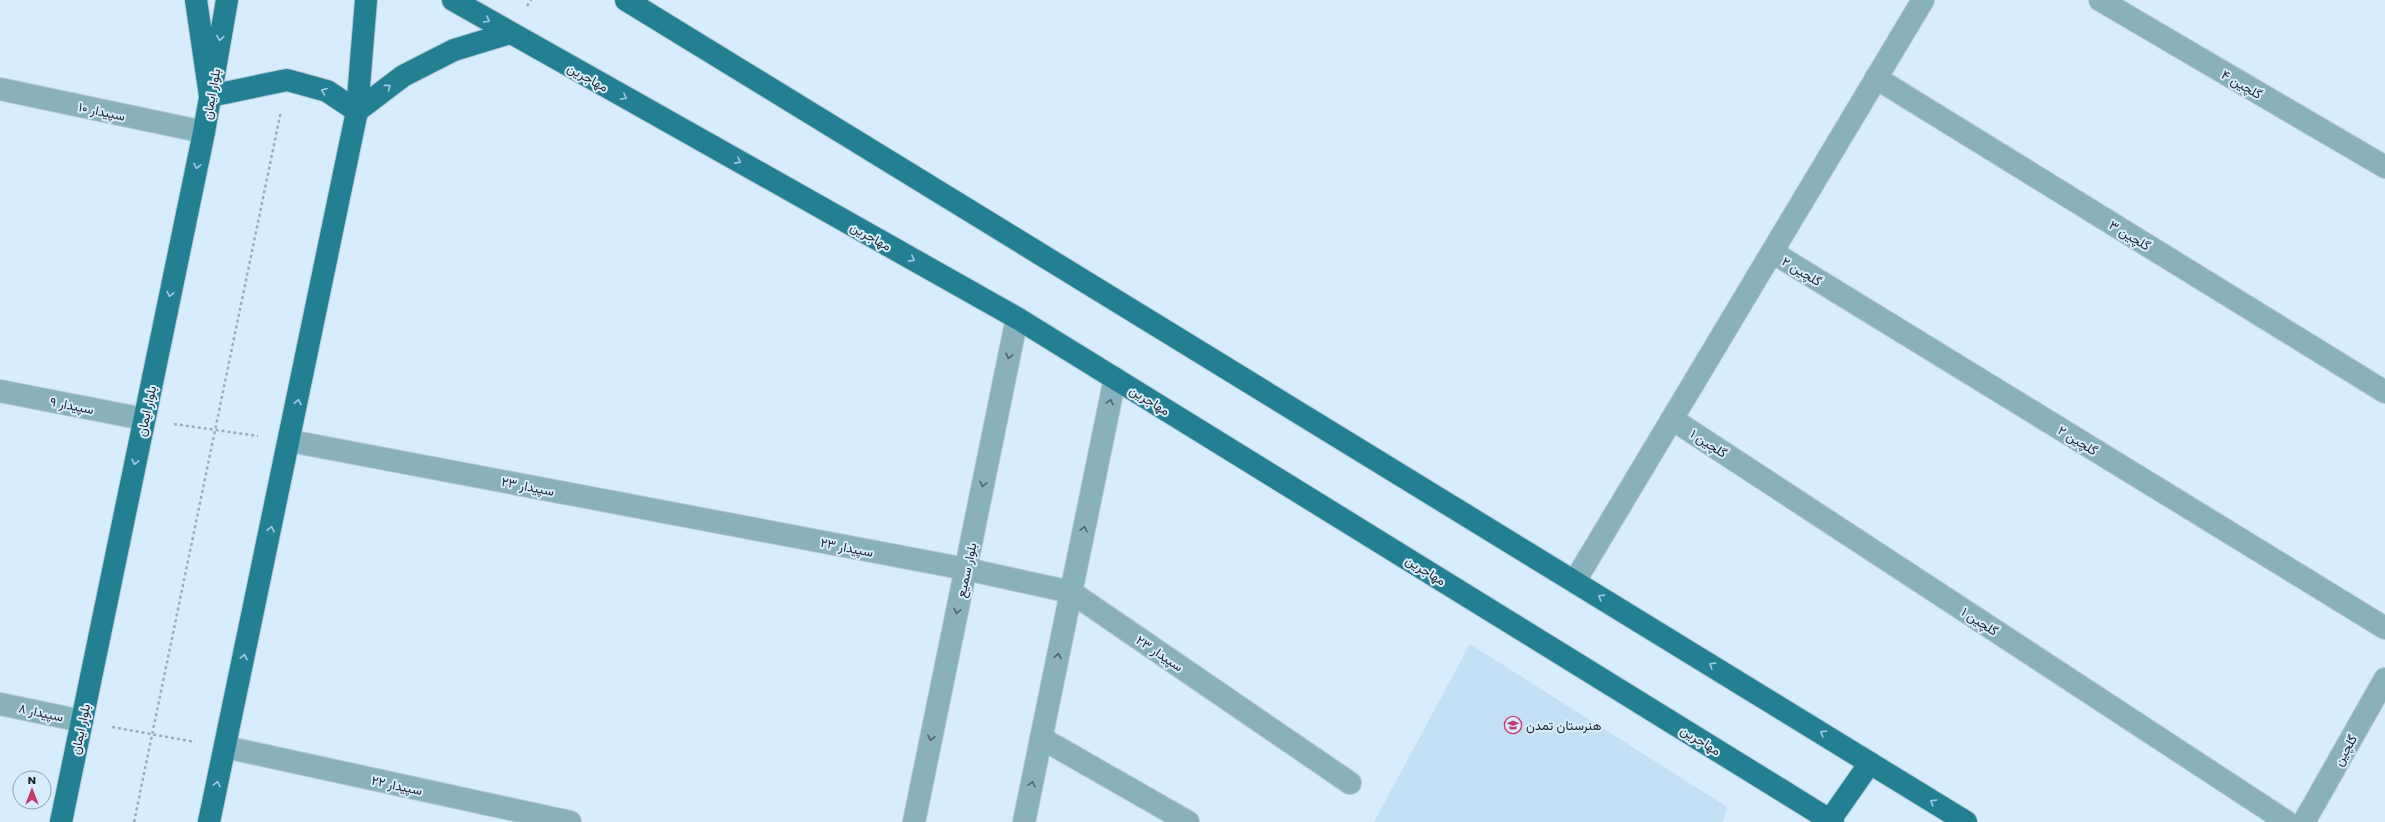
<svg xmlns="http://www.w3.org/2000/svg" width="2385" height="822" viewBox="0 0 2385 822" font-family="Poppins,Vazirmatn,sans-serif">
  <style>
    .built { fill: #c3dff3 }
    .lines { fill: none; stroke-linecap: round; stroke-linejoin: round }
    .minor-casing { stroke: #b5c9d7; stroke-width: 24 }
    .major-casing { stroke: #b5c9d7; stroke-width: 24 }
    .path { stroke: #9bacb9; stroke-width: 2.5; stroke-dasharray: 3 3; stroke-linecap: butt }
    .minor { stroke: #88b1bb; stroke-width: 22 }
    .major { stroke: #238093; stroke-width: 22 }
    .oneway { stroke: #a1ccdd }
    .oneway2 { stroke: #4d636b }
    .labels { text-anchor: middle; stroke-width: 4; stroke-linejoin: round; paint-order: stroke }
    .street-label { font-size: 13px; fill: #1c2429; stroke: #d7edfd }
    .poi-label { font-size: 13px; fill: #1c2429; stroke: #d7edfd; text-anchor: start }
  </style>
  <rect width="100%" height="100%" fill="#d7edfd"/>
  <polygon class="built" points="1470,644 1727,807 1723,822 1374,822"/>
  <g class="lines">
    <defs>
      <g id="minor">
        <polyline points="2100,0 2385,167"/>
        <polyline points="1876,78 2385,392"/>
        <polyline points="0,89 204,132"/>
        <polyline points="1772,252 2385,628"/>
        <polyline points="0,391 144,419"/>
        <polyline points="1672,419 2287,822"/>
        <polyline points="290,441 966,569 1071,592 1350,783"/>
        <polyline points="1575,581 1923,0"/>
        <polyline points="0,704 82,721"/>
        <polyline points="1041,738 1188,822"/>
        <polyline points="225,747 570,822"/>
        <polyline points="914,822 1017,318"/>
        <polyline points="1024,822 1115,378"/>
        <polyline points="2304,822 2385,679"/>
      </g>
      <g id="major">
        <polyline points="196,0 210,96 287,80 327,91 357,111 403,76 454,50 510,33"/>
        <polyline points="453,0 1017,318 1833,822"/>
        <polyline points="626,0 1966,822"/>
        <polyline points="1830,820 1870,763"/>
        <polyline points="61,822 204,132 227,0"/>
        <polyline points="209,822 357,111 366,0"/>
      </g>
    </defs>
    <use href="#minor" class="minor-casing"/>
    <use href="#major" class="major-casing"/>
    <g class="path">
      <polyline points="527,6 531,0"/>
      <polyline points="174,424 258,436"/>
      <polyline points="112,727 195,742"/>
      <polyline points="134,822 281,111"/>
    </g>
    <use href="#minor" class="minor"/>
    <use href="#major" class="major"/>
  </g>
  <defs><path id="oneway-chevron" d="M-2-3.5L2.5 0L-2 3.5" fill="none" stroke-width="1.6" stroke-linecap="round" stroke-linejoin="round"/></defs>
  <g class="oneway">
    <use href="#oneway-chevron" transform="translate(487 20) rotate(30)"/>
    <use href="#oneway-chevron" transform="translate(220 38) rotate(100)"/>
    <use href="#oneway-chevron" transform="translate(388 87) rotate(-37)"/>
    <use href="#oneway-chevron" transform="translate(324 91) rotate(-159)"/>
    <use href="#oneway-chevron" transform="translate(624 97) rotate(29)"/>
    <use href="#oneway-chevron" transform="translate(738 161) rotate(29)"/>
    <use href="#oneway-chevron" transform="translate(197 166) rotate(102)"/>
    <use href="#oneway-chevron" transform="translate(912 259) rotate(29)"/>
    <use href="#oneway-chevron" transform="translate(170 294) rotate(102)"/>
    <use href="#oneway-chevron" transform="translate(298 402) rotate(-79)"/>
    <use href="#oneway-chevron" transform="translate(135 462) rotate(102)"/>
    <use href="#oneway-chevron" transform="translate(271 529) rotate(-78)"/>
    <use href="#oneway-chevron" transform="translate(1601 597) rotate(-148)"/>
    <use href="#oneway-chevron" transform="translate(244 657) rotate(-78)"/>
    <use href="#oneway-chevron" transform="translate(1712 665) rotate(-148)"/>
    <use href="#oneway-chevron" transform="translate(1823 733) rotate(-148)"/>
    <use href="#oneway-chevron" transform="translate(217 784) rotate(-78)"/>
    <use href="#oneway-chevron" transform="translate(1933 802) rotate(-148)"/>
  </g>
  <g class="oneway2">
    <use href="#oneway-chevron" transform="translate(1009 356) rotate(102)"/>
    <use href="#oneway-chevron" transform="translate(1110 402) rotate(-78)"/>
    <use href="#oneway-chevron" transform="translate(983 484) rotate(102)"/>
    <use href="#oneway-chevron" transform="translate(1084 529) rotate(-78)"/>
    <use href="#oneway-chevron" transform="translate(957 611) rotate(102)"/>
    <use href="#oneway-chevron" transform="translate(1058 656) rotate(-79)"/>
    <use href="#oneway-chevron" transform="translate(931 738) rotate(102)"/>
    <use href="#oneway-chevron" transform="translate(1032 784) rotate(-78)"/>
  </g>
  <defs>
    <symbol id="school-ring" viewBox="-11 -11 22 22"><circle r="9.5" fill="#d7edfd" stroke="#c83c71" stroke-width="1.5"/><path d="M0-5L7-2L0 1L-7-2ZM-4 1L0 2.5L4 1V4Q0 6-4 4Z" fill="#c83c71"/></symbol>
  </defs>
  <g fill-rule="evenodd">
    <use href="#school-ring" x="1503" y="715" width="20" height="20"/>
  </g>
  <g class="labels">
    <g class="street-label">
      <text transform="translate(588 77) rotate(29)" y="5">مهاجرین</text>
      <text transform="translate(2242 84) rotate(30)" y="5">گلچین ۴</text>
      <text transform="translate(211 94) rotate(-80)" y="5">بلوار ایمان</text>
      <text transform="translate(102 111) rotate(12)" y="5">سپیدار ۱۰</text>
      <text transform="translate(2130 235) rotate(31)" y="5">گلچین ۳</text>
      <text transform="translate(871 236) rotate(29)" y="5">مهاجرین</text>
      <text transform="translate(1802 271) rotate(31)" y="5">گلچین ۲</text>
      <text transform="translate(1150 400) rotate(32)" y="5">مهاجرین</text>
      <text transform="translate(72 405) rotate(11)" y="5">سپیدار ۹</text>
      <text transform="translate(146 411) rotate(-78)" y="5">بلوار ایمان</text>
      <text transform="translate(2078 440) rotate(32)" y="5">گلچین ۲</text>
      <text transform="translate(1709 443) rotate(33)" y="5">گلچین ۱</text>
      <text transform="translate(528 486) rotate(11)" y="5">سپیدار ۲۳</text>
      <text transform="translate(847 547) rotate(11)" y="5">سپیدار ۲۳</text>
      <text transform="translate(966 570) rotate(-78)" y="5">بلوار سمیع</text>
      <text transform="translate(1426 570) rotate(32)" y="5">مهاجرین</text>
      <text transform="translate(1980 621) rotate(33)" y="5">گلچین ۱</text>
      <text transform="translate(1160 653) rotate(34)" y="5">سپیدار ۲۳</text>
      <text transform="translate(41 712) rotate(12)" y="5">سپیدار ۸</text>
      <text transform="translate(80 729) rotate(-78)" y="5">بلوار ایمان</text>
      <text transform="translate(1701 740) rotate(32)" y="5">مهاجرین</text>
      <text transform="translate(2345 750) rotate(-61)" y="5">گلچین</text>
      <text transform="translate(397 785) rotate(12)" y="5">سپیدار ۲۲</text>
    </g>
    <g class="poi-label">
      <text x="1526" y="730">هنرستان تمدن</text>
    </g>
  </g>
  <g transform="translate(32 790)"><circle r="19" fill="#d7edfd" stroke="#8c9da8"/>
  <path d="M0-3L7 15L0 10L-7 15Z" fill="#c83c71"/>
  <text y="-6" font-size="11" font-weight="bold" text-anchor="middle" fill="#1c2429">N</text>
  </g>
</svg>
